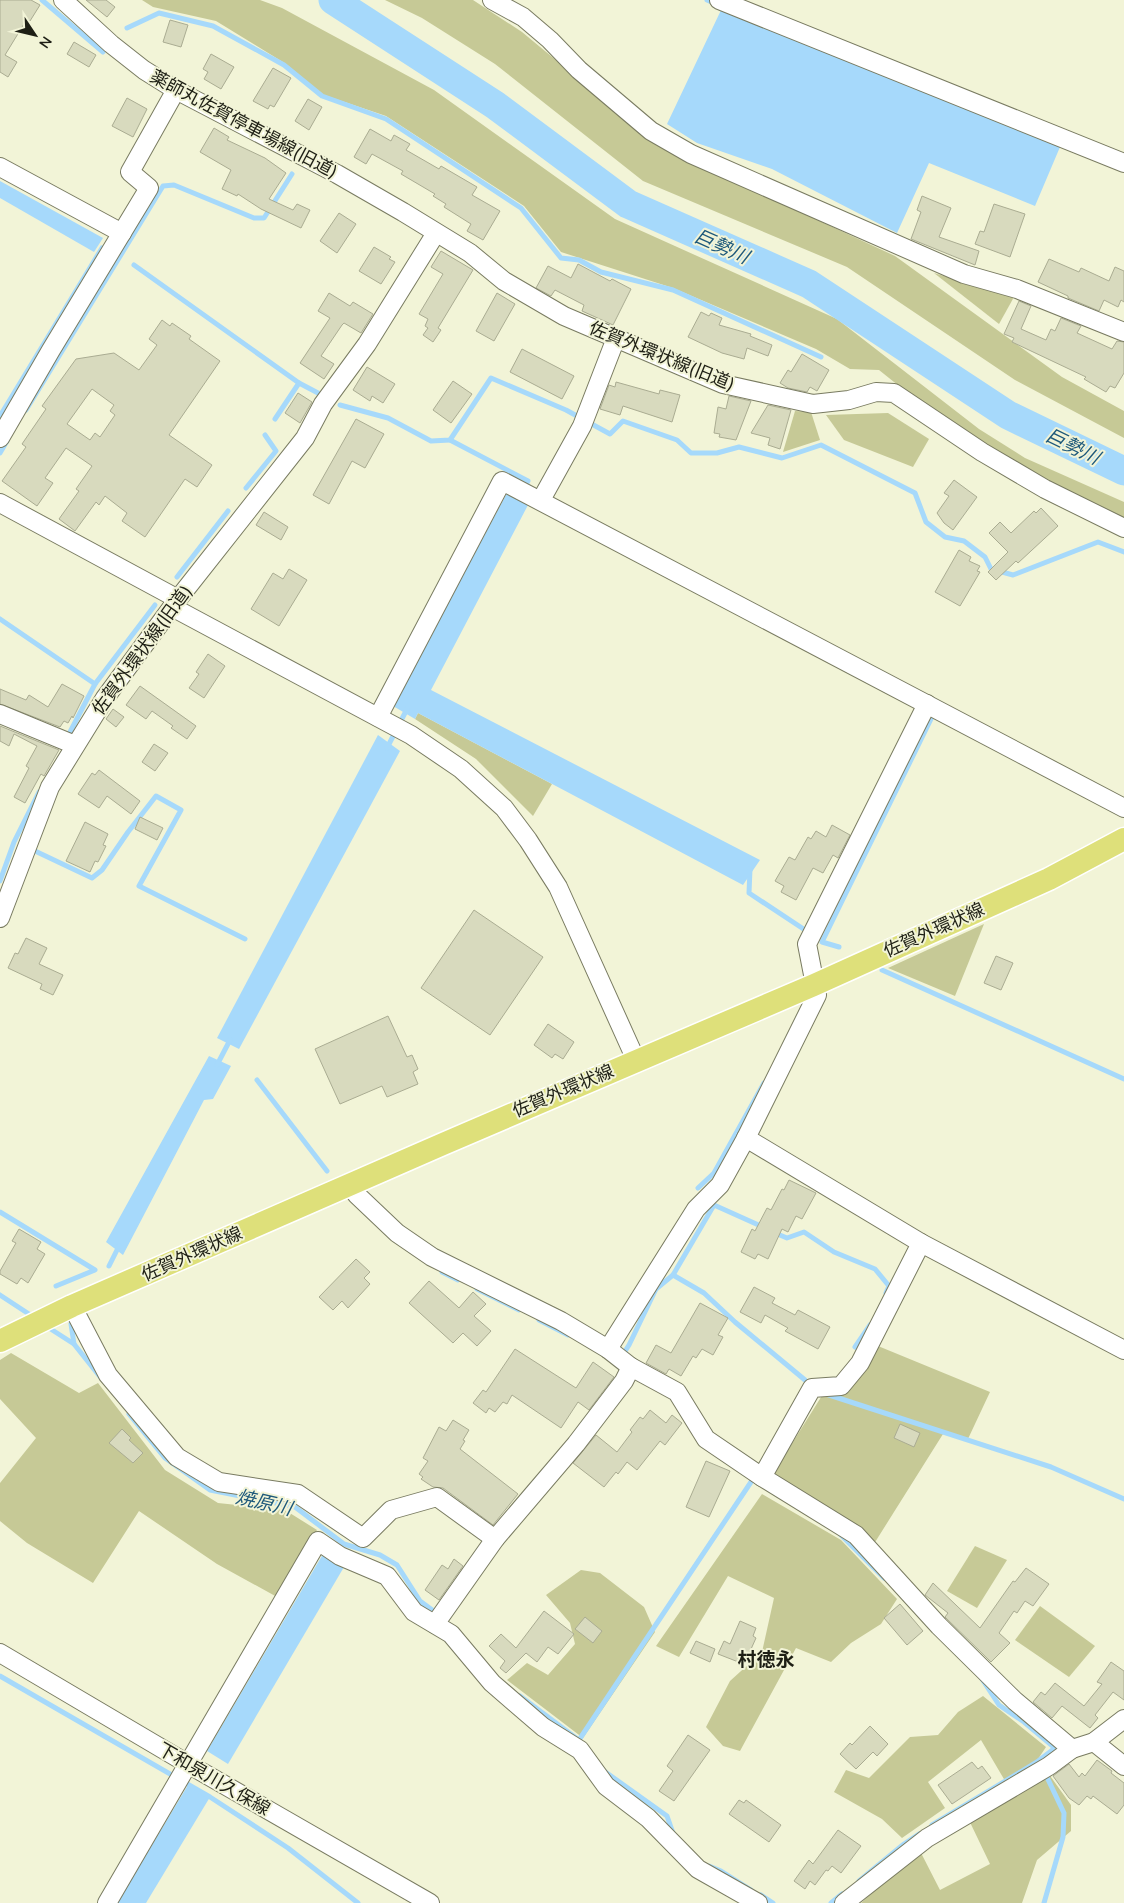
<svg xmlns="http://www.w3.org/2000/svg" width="1124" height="1903" viewBox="0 0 1124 1903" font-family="'Nunito Sans','Noto Sans JP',sans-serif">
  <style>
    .green { fill: #c6c996 }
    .water { fill: #a6d9fb }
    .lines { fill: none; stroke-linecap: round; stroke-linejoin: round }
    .stream { stroke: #a6d9fb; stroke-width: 5 }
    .river { stroke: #a6d9fb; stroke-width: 29 }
    .building { fill: #d8dabe; stroke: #aaac92; fill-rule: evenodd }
    .minor-casing { stroke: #797b61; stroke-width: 20 }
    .major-casing { stroke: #fff; stroke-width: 25 }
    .minor { stroke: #fff; stroke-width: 18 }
    .major { stroke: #dee07a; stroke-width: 22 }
    .labels { text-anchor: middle; stroke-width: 4; stroke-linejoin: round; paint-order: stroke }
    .street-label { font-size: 18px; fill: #1e1f15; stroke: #f2f4d7 }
    .water-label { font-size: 19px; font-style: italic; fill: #1e597b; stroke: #f2f4d7 }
    .neighbourhood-label { font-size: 19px; font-weight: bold; fill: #1e1f15; stroke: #f2f4d7 }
  </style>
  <rect width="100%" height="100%" fill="#f2f4d7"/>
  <g class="green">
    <polygon points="142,0 260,0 282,8 434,90 615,219 837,319 979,429 1025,458 1124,502 1124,519 1026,473 924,406 879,370 850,369 816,349 673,288 561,252 524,206 386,116 321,94 286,64 216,21 153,7"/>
    <polygon points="385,0 473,0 522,32 662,148 895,256 1062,377 1124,411 1124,438 1015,380 847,267 643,181 495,64 422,18"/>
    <polygon points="934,273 1014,297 999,324"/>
    <polygon points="795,411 811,412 820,440 783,452"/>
    <polygon points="888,413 929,439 913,467 844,440 826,415"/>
    <polygon points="418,713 552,784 533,816 476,759 415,719"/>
    <polygon points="984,924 955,996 888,968"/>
    <polygon points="878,1346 990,1392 967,1441 943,1434 872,1547 771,1477 823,1394"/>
    <polygon points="11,1353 79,1393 98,1383 165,1470 218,1503 285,1510 317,1530 277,1597 217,1564 139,1511 93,1583 27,1543 0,1521 0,1483 36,1438 0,1399 0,1360"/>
    <polygon points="762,1494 841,1540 897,1599 881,1624 851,1643 831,1662 796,1648 740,1751 723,1746 706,1727 730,1681 762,1652 774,1598 728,1576 679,1657 656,1646"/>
    <polygon points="975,1546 1007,1560 977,1608 947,1591"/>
    <polygon points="581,1570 600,1573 644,1607 655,1632 583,1738 507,1680 527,1663 548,1675 575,1644 570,1623 546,1595"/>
    <polygon points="1040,1606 1095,1646 1069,1677 1015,1640"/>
    <polygon points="983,1696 1046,1747 1038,1759 1071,1805 1071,1831 1037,1860 1022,1903 861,1903 919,1849 940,1890 990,1864 967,1816 1011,1791 981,1740 928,1782 945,1808 902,1838 882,1819 834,1792 846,1770 869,1778 910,1737 938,1735 958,1712"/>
  </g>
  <g class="water">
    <polygon points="722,8 1060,147 1035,206 929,163 897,233 772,169 697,143 667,124"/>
    <polygon points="0,181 103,238 94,252 0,198"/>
    <polygon points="508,491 528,505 431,690 760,860 743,885 418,713 415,719 393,706"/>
    <polygon points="378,735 400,751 239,1049 217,1038"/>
    <polygon points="209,1056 231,1066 213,1099 204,1100 123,1255 106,1242"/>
    <polygon points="323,1554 344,1567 228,1764 207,1751"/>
    <polygon points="188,1785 210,1797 146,1903 117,1903"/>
  </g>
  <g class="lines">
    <g class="stream">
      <polyline points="42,0 103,52"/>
      <polyline points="707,0 716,4"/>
      <polyline points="127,28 159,13 213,26 284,65 322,96 386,119 521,208 561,258 579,260 601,272 673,290 821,357"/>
      <polyline points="134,265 299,383 318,393"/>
      <polyline points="340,405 388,418 431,441 450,440 491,378 566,410 610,434 623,421 677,440 691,453 717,453 739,447 782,458 821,445 915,493 926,522 945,537 964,541 985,557 991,569 1013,575 1098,542 1124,552"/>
      <polyline points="26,410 163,186 174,185 254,218 264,218 292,174"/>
      <polyline points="0,416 102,248"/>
      <polyline points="275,419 299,383"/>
      <polyline points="450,440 528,481 524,489"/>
      <polyline points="0,453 7,441"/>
      <polyline points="246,488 276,451 265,435"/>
      <polyline points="177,577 228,511"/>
      <polyline points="0,619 95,684"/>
      <polyline points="70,732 95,684 155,605"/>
      <polyline points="387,748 407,709"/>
      <polyline points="35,851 92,878 102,870 128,832 156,796 181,810 139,886 245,939"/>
      <polyline points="750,869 749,893 805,930"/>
      <polyline points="0,881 14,842 39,792"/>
      <polyline points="839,947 822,942 931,719"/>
      <polyline points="882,970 1124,1079"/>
      <polyline points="217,1065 230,1040"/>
      <polyline points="257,1080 327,1171"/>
      <polyline points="698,1188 714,1173 764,1083"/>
      <polyline points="0,1212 95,1270 56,1286"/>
      <polyline points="775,1233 787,1238 804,1232 834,1252 875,1269 889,1286 886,1293"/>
      <polyline points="109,1266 119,1246"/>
      <polyline points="442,1272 458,1280"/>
      <polyline points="673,1275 704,1293 735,1322 805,1380"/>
      <polyline points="477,1289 519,1310"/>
      <polyline points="0,1295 35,1318"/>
      <polyline points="539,1320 568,1335"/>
      <polyline points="71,1324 74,1344"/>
      <polyline points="46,1326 74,1344 101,1378"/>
      <polyline points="855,1347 870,1325"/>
      <polyline points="622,1356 629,1345 656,1289 673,1275 714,1205 763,1227"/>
      <polyline points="826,1394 1051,1467 1124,1499"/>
      <polyline points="129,1414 165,1458 210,1490 295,1507 344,1544 380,1555 397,1565 420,1601 439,1615"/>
      <polyline points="840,1534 884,1578"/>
      <polyline points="0,1676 210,1797 288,1848 358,1903"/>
      <polyline points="520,1696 576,1738"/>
      <polyline points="579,1740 753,1479"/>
      <polyline points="604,1771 667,1816 674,1836"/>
      <polyline points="932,1825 1037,1762 1055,1748 1024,1722 999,1705 982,1679"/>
      <polyline points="709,1866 721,1871 751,1890"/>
      <polyline points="859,1881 904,1844 919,1834"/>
      <polyline points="761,1895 773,1903"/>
      <polyline points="831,1903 842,1894"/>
      <polyline points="1044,1903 1063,1837 1064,1813 1045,1773"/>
    </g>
    <polyline class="river" points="333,0 495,105 628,204 809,284 1008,415 1124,471"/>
  </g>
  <g class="building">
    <polygon points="0,0 31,0 40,5 30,21 27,19 5,55 17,62 8,77 0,72"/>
    <polygon points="86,0 106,0 115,7 107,17"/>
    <polygon points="170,20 188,25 181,47 163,42"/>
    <polygon points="74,42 96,55 89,67 67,54"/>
    <polygon points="211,54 234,67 221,89 204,79 208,72 203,69"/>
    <polygon points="273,68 291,78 274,107 270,105 268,109 253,101"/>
    <polygon points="127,98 147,109 133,137 112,126"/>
    <polygon points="308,99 322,107 309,130 295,121"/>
    <polygon points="214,128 229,137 227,140 265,158 286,173 269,199 293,210 297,204 310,210 301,228 261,209 238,194 237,196 222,189 231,170 200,152"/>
    <polygon points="370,129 391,141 394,135 410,144 406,150 439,169 441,166 477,187 472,195 500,211 483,240 467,231 471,224 444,207 446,204 433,196 435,194 401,174 403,171 372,154 366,164 354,157"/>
    <polygon points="922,196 951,208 939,237 979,251 975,265 911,239 921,212 917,210"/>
    <polygon points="994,204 1025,214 1010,257 975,244 980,231 984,232"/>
    <polygon points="339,213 356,224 337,253 320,241"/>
    <polygon points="374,247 391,257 389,259 395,262 381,284 359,271"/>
    <polygon points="441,251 473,270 438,328 441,330 433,342 423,335 428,328 425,326 428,319 419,314 443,274 431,267"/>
    <polygon points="1049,259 1079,272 1081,268 1109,281 1115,267 1124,271 1124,302 1121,300 1118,307 1104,300 1099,311 1068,298 1068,296 1038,282"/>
    <polygon points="578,264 610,281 612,279 631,289 613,325 582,311 584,305 555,290 551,296 536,288 548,266 571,278"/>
    <polygon points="329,293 350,306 353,302 373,314 361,333 344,323 342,325 321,356 334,364 324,379 300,363 330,318 318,311"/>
    <polygon points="497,293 515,304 494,341 476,331"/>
    <polygon points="1019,301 1031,306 1021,329 1046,340 1051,329 1055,331 1061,318 1081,326 1077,333 1112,349 1117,341 1124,342 1124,373 1115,388 1110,386 1106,392 1084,379 1086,377 1012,342 1014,338 1004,334"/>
    <polygon points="701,312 709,316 711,313 722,318 719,325 751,334 750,336 772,345 768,356 747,348 744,359 722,353 688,337"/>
    <path d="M162 320 170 326 172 323 191 336 189 339 220 361 169 435 212 465 197 487 185 479 145 537 122 521 127 513 105 496 99 505 96 502 75 531 59 519 79 491 76 489 92 466 66 448 45 478 53 483 37 506 2 481 26 447 22 444 46 409 42 406 76 359 114 353 139 370 157 345 149 339ZM92 389 114 405 110 411 115 415 100 437 95 433 90 440 67 424Z"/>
    <polygon points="522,349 574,376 562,399 510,372"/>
    <polygon points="802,354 829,370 817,391 810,387 807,392 788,388 780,383 788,370 791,372"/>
    <polygon points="367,367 395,384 383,403 372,396 370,401 353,390"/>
    <polygon points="453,381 472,394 451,423 433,410"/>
    <polygon points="616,382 659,394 660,390 680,395 672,422 623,406 620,415 600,409 609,385 615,387"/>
    <polygon points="298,393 312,402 300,423 285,413"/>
    <polygon points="729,396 751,401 736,440 719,437 720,434 714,433 718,407 726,409"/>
    <polygon points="768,405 791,410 780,449 768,445 770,438 751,433"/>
    <polygon points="356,419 384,434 365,468 352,461 329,504 313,495"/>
    <polygon points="954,480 977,497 953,530 944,523 937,513 949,496 944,493"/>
    <polygon points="1041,508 1058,526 1018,563 1016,561 996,580 988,572 1008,552 989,533 1000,522 1011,533 1034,511 1036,513"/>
    <polygon points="264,512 288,527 281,540 256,525"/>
    <polygon points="959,550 971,557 969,561 980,566 977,571 980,572 960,606 935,592"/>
    <polygon points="289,569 307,580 279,626 251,609 273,573 283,579"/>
    <polygon points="208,654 225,666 204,698 189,688 199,674 196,672"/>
    <polygon points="62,684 84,696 73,718 72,716 68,723 64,721 60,727 0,704 0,689 26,700 29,695 48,707"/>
    <polygon points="140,686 196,726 187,739 171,728 173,726 152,711 146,719 126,705"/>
    <polygon points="113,709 124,717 116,727 106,719"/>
    <polygon points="0,726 59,750 44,776 41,774 25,803 14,797 29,768 26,766 37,746 14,734 9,746 0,741"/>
    <polygon points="154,744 168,753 155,771 142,762"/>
    <polygon points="99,770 140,801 131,814 107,796 99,808 78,794 92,773 95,775"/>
    <polygon points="140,817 163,828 157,840 135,829"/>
    <polygon points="85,822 108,834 103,845 106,846 98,862 95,861 90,872 66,861"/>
    <polygon points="832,825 850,835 838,858 833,855 823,873 813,868 796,900 781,892 784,886 775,881 789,857 795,860 808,837 811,839 816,831 826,837"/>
    <polygon points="474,910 543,957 490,1035 421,988"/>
    <polygon points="26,938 47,948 39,964 63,975 53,995 40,989 42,984 8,968 15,953 18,954"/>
    <polygon points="996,956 1013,963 1001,990 984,983"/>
    <polygon points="388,1016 407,1057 412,1055 418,1069 413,1072 418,1084 387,1097 382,1086 340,1104 315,1049"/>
    <polygon points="548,1024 574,1042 563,1059 555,1054 552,1058 534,1045"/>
    <polygon points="789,1180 816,1193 802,1219 796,1216 788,1232 782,1229 768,1259 758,1254 755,1259 741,1252 752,1229 755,1231 767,1208 771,1210 782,1189 784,1190"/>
    <polygon points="19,1229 41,1242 37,1249 45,1254 28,1283 21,1278 17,1284 0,1274 0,1271 16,1243 12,1241"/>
    <polygon points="356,1259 370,1272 364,1278 370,1284 348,1308 342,1301 333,1310 319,1297"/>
    <polygon points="429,1281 458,1307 459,1308 473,1292 486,1304 474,1316 491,1331 477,1346 463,1333 453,1343 409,1303"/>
    <polygon points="754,1287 775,1298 772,1303 795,1315 798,1310 830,1327 818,1349 785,1331 788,1328 765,1315 761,1323 740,1312"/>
    <polygon points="700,1303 728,1318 718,1335 723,1337 713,1355 702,1349 696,1358 693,1356 681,1376 669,1369 666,1374 646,1363 656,1345 671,1353"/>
    <polygon points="515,1349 576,1388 593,1362 614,1377 589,1410 578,1402 561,1428 512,1395 507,1404 503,1402 495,1412 489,1408 486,1413 473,1403 483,1390 486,1392"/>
    <polygon points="650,1410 666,1423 672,1415 682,1423 665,1445 660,1441 637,1470 627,1462 618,1474 616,1472 604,1487 573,1463 596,1435 617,1452 632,1432 630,1430 640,1417 643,1419"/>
    <polygon points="453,1420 469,1430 463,1440 465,1441 460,1449 518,1494 493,1525 443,1488 433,1487 421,1479 423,1477 419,1474 428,1461 423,1458 439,1427 446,1431"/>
    <polygon points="900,1424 920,1433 914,1447 894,1438"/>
    <polygon points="122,1429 131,1438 129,1440 143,1453 133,1463 109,1443"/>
    <polygon points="706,1461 730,1471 709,1517 686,1507"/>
    <polygon points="454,1559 463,1566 439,1600 425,1590 442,1565 448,1569"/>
    <polygon points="1026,1568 1049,1584 1033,1606 1025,1601 1017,1613 1014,1611 999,1633 1010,1643 991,1662 945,1617 948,1613 925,1595 933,1583 980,1628 1013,1581 1015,1582"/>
    <polygon points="900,1604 923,1631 907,1645 884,1618"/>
    <polygon points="544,1611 574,1634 558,1654 548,1647 537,1662 526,1653 506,1673 500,1668 505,1661 489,1646 501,1634 516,1648"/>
    <polygon points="585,1617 602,1631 593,1643 575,1629"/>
    <polygon points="740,1621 756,1628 753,1636 756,1638 747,1658 744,1657 741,1663 718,1654 724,1641 730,1644"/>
    <polygon points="696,1641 715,1649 710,1662 690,1653"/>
    <polygon points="1111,1662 1124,1671 1124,1700 1113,1692 1095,1715 1098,1718 1090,1728 1062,1706 1052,1718 1033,1702 1041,1692 1045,1695 1055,1683 1084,1706 1102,1684 1097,1682"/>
    <polygon points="870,1726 888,1744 877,1756 873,1752 856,1769 840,1754 850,1743 852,1745"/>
    <polygon points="688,1735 710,1750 674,1801 659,1791 673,1771 667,1766"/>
    <polygon points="1097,1760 1112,1771 1111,1773 1124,1783 1124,1805 1117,1814 1093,1796 1091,1799 1087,1796 1079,1805 1069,1798 1053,1776 1069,1764 1079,1777 1082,1773 1085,1776"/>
    <polygon points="972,1762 978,1769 982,1766 991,1778 952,1804 938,1785"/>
    <polygon points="739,1800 744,1803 746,1800 781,1825 769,1842 729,1814"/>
    <polygon points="838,1830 861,1846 841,1873 832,1866 828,1871 826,1870 815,1885 810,1881 805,1889 794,1881 809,1860 813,1864"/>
  </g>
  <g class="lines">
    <defs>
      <g id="minor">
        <polyline points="63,0 111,44 144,70 176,90 337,174 403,212 470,253 504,281 564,316 723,384 813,404 849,400 876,392 894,393 982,452 1045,489 1124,528"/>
        <polyline points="492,0 523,17 550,40 579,70 651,131 691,154 964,274 1017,289 1124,332"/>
        <polyline points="719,0 1124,163"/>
        <polyline points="0,167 122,233"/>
        <polyline points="0,438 51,350 149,188 130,172 176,90"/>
        <polyline points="541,500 582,426 616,338"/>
        <polyline points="0,503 178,599"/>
        <polyline points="172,607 411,735 461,769 504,808 528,840 558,887 636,1060"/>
        <polyline points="0,714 75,745"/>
        <polyline points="378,717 502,481 1124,808"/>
        <polyline points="0,918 50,787 105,698 178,599 305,438 323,404 367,344 436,233"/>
        <polyline points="746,1138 921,1243 1124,1350"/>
        <polyline points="349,1185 357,1195 397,1233 432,1257 561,1321 608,1349 631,1367 677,1392 706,1439 762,1477 856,1535 939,1626 1015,1701 1072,1749 1094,1742 1124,1719"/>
        <polyline points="72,1306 108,1375 177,1457 219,1482 298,1494 363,1538 391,1510 437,1497 495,1539"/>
        <polyline points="608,1349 696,1209 720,1185 746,1138 817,995 807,944 927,704"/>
        <polyline points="762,1477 812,1388 841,1386 860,1363 921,1243"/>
        <polyline points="435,1624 495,1539 576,1444 624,1381 631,1367"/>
        <polyline points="0,1653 188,1764 430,1903"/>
        <polyline points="1094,1742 1124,1766"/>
        <polyline points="107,1903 318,1541 340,1556 387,1576 414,1612 451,1634 492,1683 543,1727 580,1750 606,1786 648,1818 698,1869 758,1903"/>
        <polyline points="844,1903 927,1838 1049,1766 1072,1749"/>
      </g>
      <polyline id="major" points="0,1341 72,1306 443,1144 814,985 1049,879 1124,839"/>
    </defs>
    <use href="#minor" class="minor-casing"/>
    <use href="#major" class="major-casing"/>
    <use href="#minor" class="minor"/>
    <use href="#major" class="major"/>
  </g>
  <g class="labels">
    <g class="street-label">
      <text transform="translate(244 124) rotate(28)" y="6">薬師丸佐賀停車場線(旧道)</text>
      <text transform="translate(662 356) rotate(22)" y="6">佐賀外環状線(旧道)</text>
      <text transform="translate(142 650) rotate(-54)" y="6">佐賀外環状線(旧道)</text>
      <text transform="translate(934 930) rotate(-24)" y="6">佐賀外環状線</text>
      <text transform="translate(563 1091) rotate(-23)" y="6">佐賀外環状線</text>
      <text transform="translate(192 1254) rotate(-24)" y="6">佐賀外環状線</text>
      <text transform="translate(214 1779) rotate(30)" y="6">下和泉川久保線</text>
    </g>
    <g class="water-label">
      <text transform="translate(722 246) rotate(24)" y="7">巨勢川</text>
      <text transform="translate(1073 446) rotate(26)" y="7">巨勢川</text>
      <text transform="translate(264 1502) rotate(13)" y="7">焼原川</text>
    </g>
    <g class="neighbourhood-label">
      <text x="766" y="1666">村徳永</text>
    </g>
  </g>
  <g transform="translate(35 35) rotate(125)" stroke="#f2f4d7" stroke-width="4" paint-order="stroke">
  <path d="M0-4L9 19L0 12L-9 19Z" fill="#1e1f15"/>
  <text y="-8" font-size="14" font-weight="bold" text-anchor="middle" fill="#1e1f15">N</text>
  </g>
</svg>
